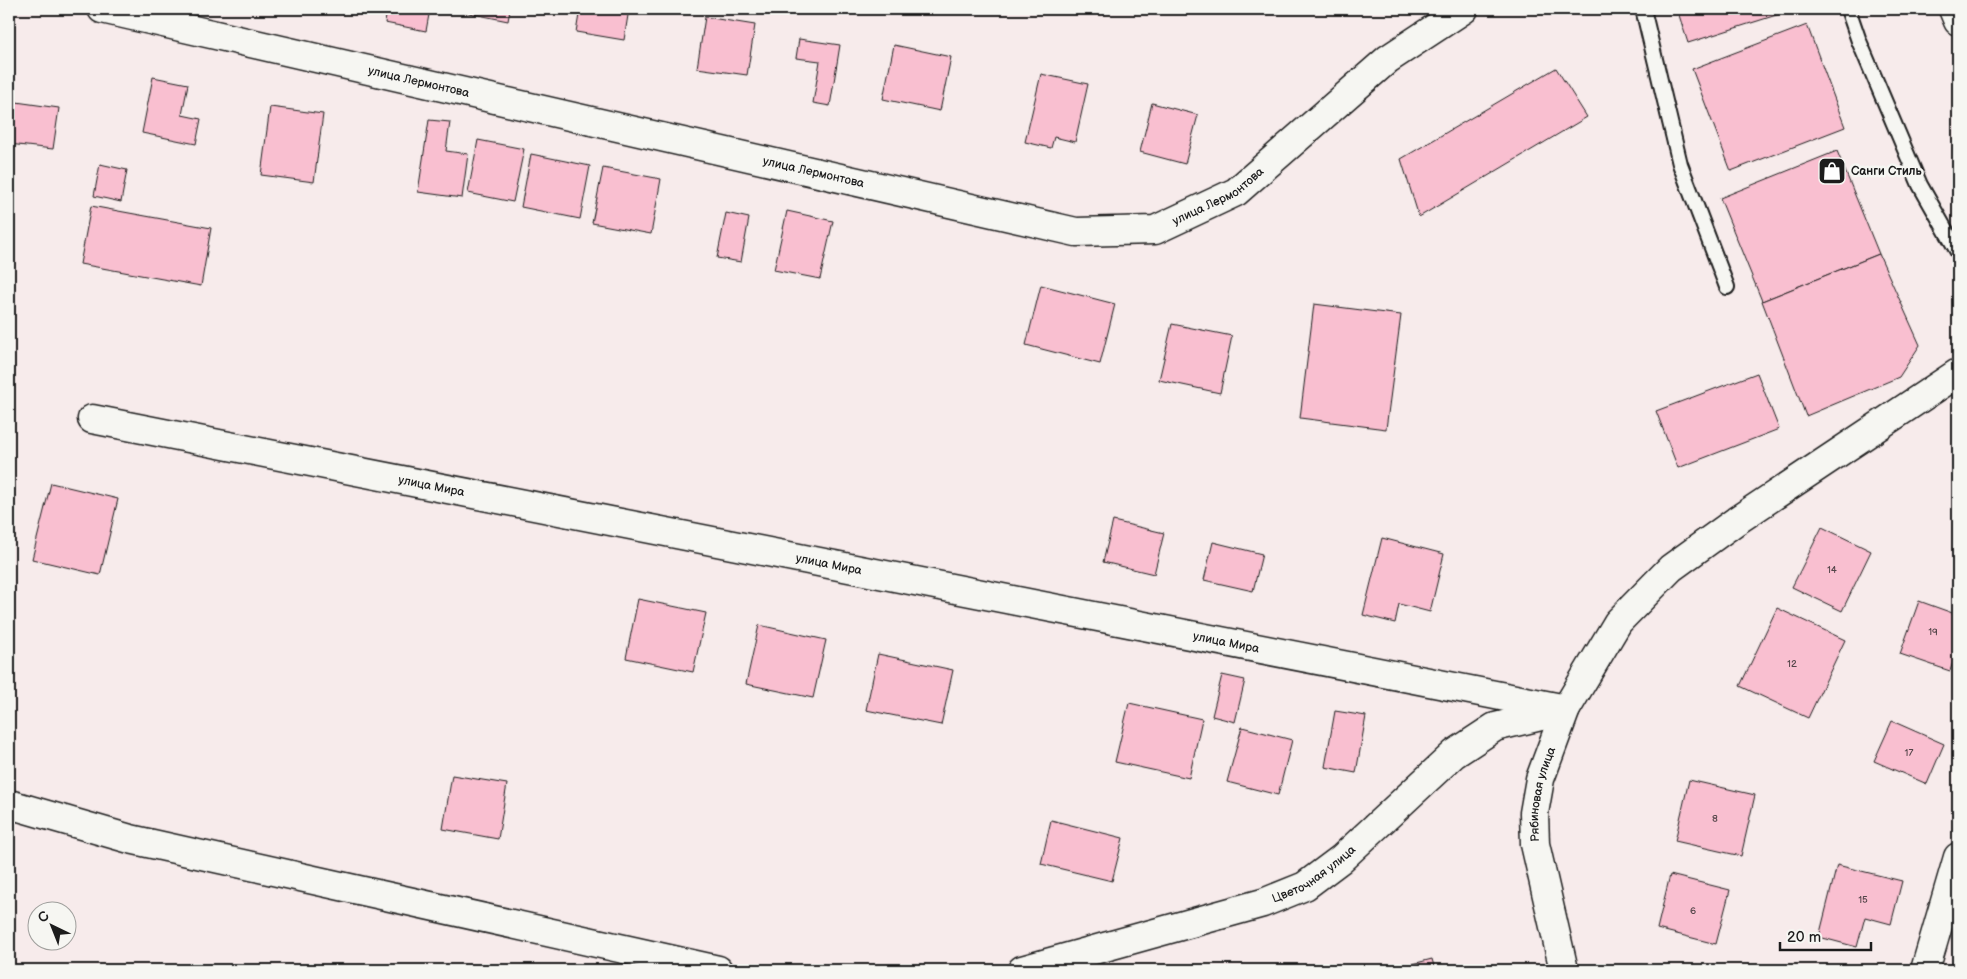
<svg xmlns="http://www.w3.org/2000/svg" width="1967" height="979" viewBox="0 0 1967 979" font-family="'Balsamiq Sans',sans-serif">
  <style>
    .building { fill: #f9bfd0; stroke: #1c1c1c }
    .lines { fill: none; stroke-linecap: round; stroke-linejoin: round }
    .lane-casing { stroke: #1c1c1c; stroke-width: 18 }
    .street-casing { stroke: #1c1c1c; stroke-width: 31 }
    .lane { stroke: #f6f6f2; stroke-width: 14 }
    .street { stroke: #f6f6f2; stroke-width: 28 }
    .labels { text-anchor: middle; stroke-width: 5; stroke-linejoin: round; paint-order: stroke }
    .number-label { font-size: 10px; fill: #534549 }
    .street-label { font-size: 12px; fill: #1c1c1c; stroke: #f6f6f2 }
    .poi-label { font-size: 12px; font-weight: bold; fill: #1c1c1c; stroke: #f6f6f2; text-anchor: start }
  </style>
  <rect width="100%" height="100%" fill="#f7ebeb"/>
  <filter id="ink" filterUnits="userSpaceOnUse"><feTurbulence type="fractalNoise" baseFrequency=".02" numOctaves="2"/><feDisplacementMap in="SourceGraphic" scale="10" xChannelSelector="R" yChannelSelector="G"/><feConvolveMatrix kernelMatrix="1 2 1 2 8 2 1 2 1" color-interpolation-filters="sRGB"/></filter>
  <g filter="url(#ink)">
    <g class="building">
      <polygon points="387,9 430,9 426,31 385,23"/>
      <polygon points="449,9 510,9 508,21"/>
      <polygon points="580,9 629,9 624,40 576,32"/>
      <polygon points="1677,9 1785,9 1786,12 1688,43"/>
      <polygon points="705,17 755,25 747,75 697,68"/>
      <polygon points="1807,25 1845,127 1731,171 1692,69"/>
      <polygon points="799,39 840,45 830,106 813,103 820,61 796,58"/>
      <polygon points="894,45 951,57 940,111 883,99"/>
      <polygon points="1556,68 1587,117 1419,217 1401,159"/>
      <polygon points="1041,74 1088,84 1075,142 1054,137 1051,148 1025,142"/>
      <polygon points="153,77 188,84 182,115 201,119 196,144 142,133"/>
      <polygon points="9,101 59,108 53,149 9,144"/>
      <polygon points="1152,103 1198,115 1185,164 1140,152"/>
      <polygon points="270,107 323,114 314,182 261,175"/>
      <polygon points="429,120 450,122 446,151 468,154 462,198 418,192"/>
      <polygon points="478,140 524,149 513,202 468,193"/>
      <polygon points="1837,151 1879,254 1762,301 1720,198"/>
      <polygon points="531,154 590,166 580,219 521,207"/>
      <polygon points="100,164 127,170 121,202 94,196"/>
      <polygon points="603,168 661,179 651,234 592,223"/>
      <polygon points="91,206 211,228 201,286 80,264"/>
      <polygon points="787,211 833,221 820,279 774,270"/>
      <polygon points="726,213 749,218 741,262 717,258"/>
      <polygon points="1879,254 1920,345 1899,377 1806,416 1762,301"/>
      <polygon points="1041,285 1115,304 1100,364 1026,345"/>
      <polygon points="1314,304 1401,315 1386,429 1300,418"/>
      <polygon points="1172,324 1232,336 1220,393 1159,380"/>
      <polygon points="1757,373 1779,429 1678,468 1656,411"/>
      <polygon points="51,483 118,499 100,575 32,559"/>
      <polygon points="1113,521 1164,533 1154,574 1103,562"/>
      <polygon points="1822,527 1871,551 1842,611 1792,587"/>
      <polygon points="1382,538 1444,554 1430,612 1399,604 1395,623 1363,615"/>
      <polygon points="1213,542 1262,554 1253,591 1204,580"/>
      <polygon points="638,599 706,613 693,672 626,658"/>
      <polygon points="1919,601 1958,615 1958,647 1950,671 1900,654"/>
      <polygon points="1777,608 1845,640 1808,718 1740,686"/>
      <polygon points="759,625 826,640 813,698 746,684"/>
      <polygon points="878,654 953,670 941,725 866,710"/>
      <polygon points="1222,675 1245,680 1235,722 1212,716"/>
      <polygon points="1129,703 1202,719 1189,778 1115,762"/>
      <polygon points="1335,711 1366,716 1356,773 1325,767"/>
      <polygon points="1892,721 1944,744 1927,784 1874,761"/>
      <polygon points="1242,727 1292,740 1278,795 1227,782"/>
      <polygon points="452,775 507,784 498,839 443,829"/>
      <polygon points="1689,780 1755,795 1741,856 1675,841"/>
      <polygon points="1051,820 1123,838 1112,881 1041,864"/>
      <polygon points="1837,865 1902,881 1891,924 1865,917 1857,947 1819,937"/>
      <polygon points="1670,875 1730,890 1716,944 1657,929"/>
      <polygon points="1432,959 1435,970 1389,970"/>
    </g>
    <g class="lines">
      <defs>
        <g id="lane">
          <polyline points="1643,9 1680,164 1727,287"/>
          <polyline points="1848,9 1859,41 1920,185 1958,252"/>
        </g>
        <g id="street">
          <path id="s1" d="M102 9 1076 232 1155 230 1236 192 1388 59 1464 9"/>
          <polyline points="1953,9 1958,21"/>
          <path id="s2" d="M92 419 1566 709"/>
          <polyline points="9,804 130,839 718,970"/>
          <path id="s3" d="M1022 970 1263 903 1305 886 1341 859 1454 754 1495 727 1558 712"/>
          <path id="s4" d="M1564 970 1535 844 1534 813 1540 779 1566 709 1618 622 1671 568 1736 521 1958 373"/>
          <polyline points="1925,970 1958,857"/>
        </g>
      </defs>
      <use href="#lane" class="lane-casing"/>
      <use href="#street" class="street-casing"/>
      <use href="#lane" class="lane"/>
      <use href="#street" class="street"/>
    </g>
  </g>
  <defs>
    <symbol id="shop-square" viewBox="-11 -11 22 22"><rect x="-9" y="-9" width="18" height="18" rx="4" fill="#1c1c1c" stroke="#f6f6f2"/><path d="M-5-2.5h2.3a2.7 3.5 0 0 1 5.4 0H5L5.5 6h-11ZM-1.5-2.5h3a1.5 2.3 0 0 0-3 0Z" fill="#fff"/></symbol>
  </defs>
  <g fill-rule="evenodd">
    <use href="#shop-square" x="1816" y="155" width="32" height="32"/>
  </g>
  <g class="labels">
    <g class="number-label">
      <text x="1832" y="573">14</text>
      <text x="1933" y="635">19</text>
      <text x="1792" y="667">12</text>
      <text x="1909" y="756">17</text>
      <text x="1715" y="822">8</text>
      <text x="1863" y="903">15</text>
      <text x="1693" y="914">6</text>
    </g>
    <g class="street-label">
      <text dy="4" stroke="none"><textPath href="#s1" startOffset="325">улица Лермонтова</textPath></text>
      <text dy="4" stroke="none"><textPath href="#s1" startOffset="730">улица Лермонтова</textPath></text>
      <text dy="4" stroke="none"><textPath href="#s1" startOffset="1150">улица Лермонтова</textPath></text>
      <text dy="4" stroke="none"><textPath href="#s2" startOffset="346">улица Мира</textPath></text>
      <text dy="4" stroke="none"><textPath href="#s2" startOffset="751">улица Мира</textPath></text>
      <text dy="4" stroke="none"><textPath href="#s2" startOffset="1156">улица Мира</textPath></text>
      <text dy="4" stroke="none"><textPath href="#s4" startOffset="180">Рябиновая улица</textPath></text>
      <text dy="4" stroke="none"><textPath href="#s3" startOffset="309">Цветочная улица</textPath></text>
    </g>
    <g class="poi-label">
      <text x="1851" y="175">Санги Стиль</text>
    </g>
  </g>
  <rect width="1967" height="979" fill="none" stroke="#f6f6f2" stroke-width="30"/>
  <rect x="15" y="15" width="1937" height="949" fill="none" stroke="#1c1c1c" stroke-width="2" filter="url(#ink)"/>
  <g transform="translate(52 926) rotate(317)"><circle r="24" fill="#f6f6f2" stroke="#9f9f9c"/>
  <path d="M0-4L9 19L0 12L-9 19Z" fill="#1c1c1c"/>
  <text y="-8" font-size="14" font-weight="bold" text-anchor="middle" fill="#1c1c1c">С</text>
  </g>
  <path d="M1780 942v8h91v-8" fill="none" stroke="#1c1c1c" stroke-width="2.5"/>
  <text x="1787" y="942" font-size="15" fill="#1c1c1c" stroke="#f6f6f2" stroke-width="4" paint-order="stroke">20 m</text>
</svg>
